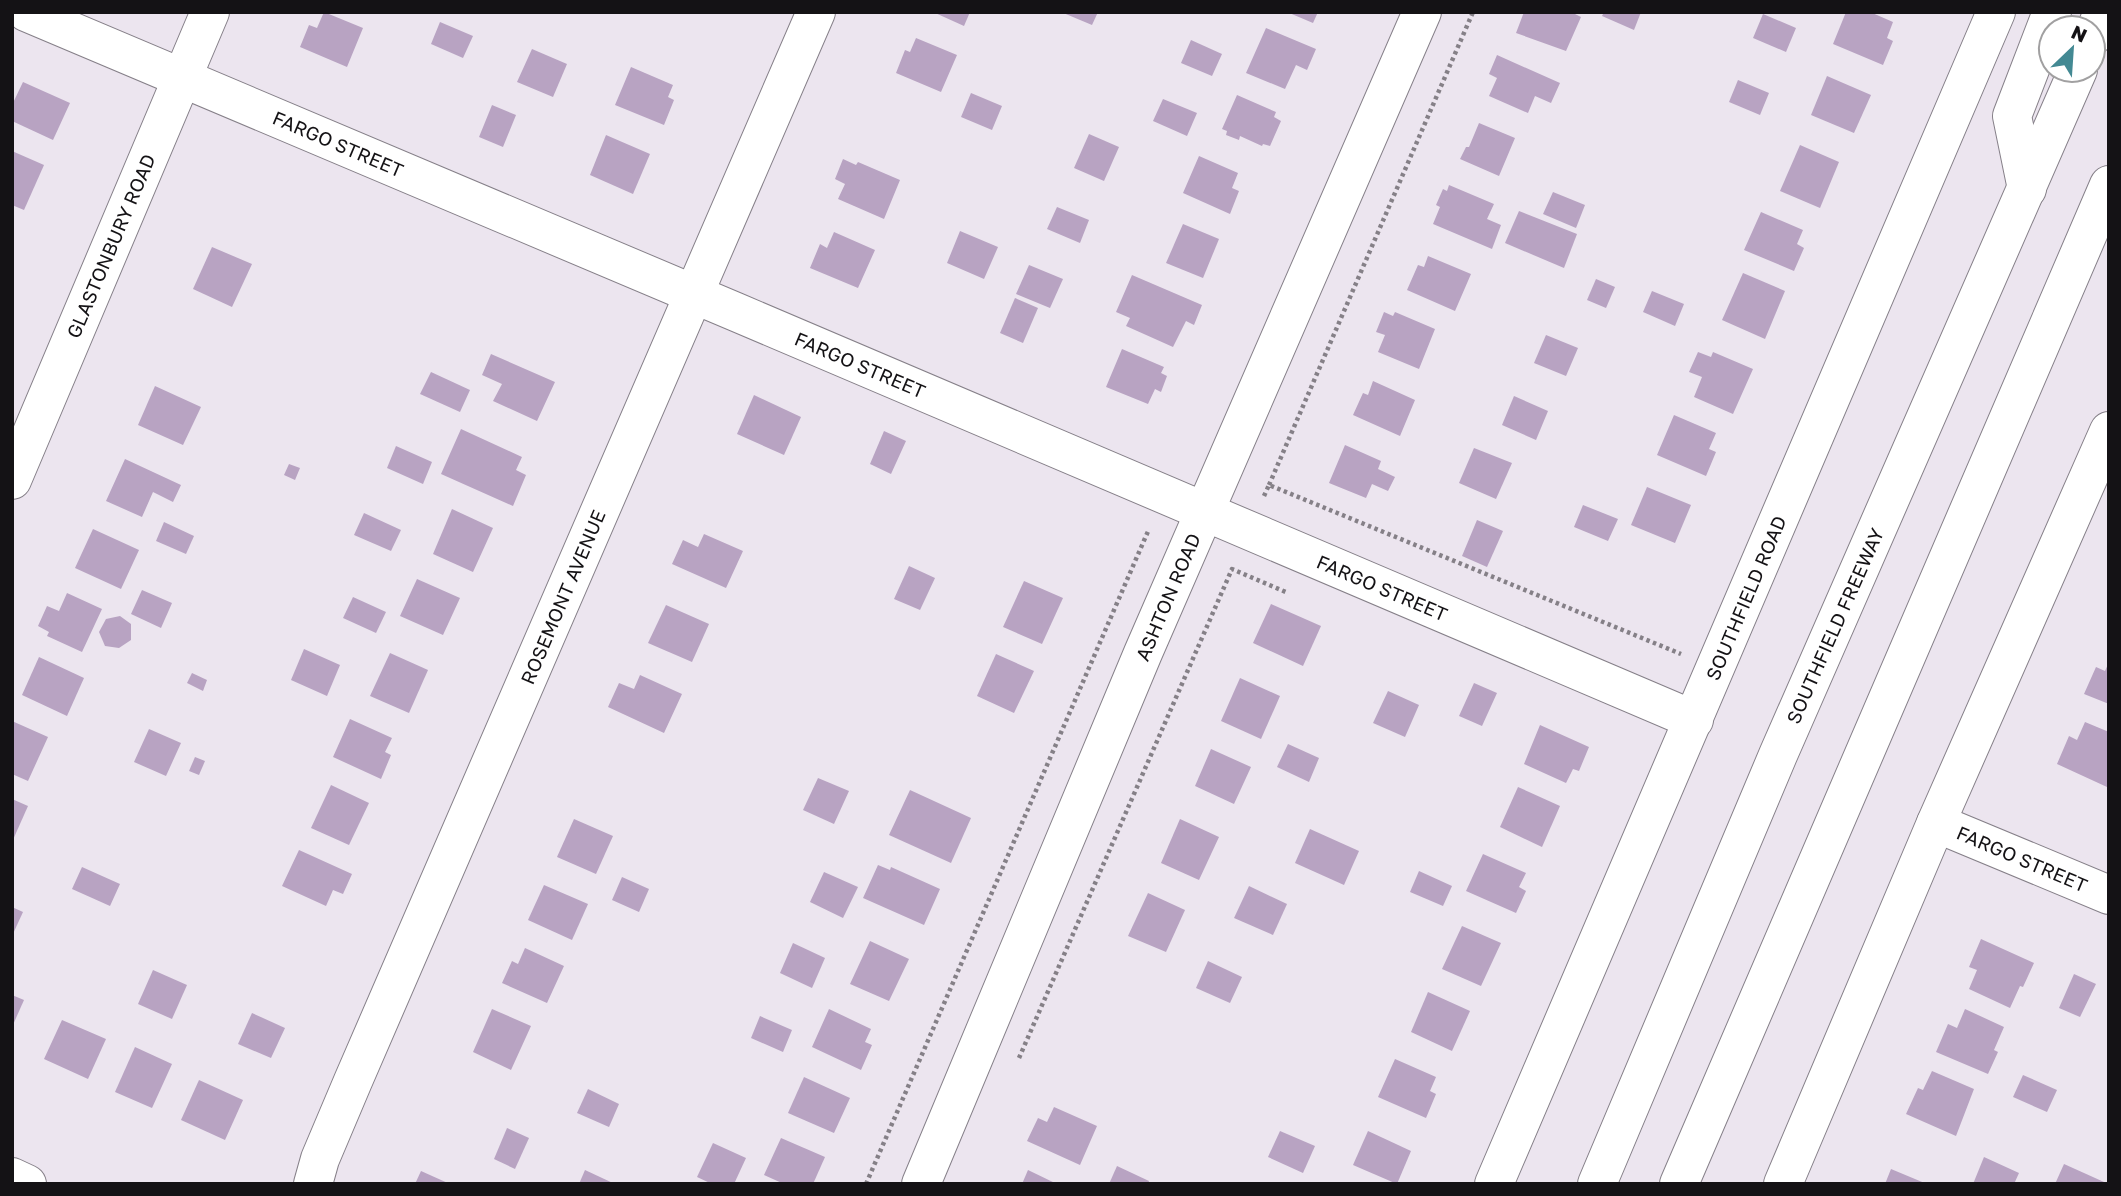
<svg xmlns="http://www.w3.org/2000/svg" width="2121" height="1196" viewBox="0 0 2121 1196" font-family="'Golos Text',sans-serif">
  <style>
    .building { fill: #b8a3c2 }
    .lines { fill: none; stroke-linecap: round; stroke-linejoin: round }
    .minor-casing { stroke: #868089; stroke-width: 40 }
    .major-casing { stroke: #868089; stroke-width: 40 }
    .highway-casing { stroke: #868089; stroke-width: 40 }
    .path { stroke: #858087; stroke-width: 4.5; stroke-dasharray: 3.5 3.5; stroke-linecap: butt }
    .minor { stroke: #fff; stroke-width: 38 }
    .major { stroke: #fff; stroke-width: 38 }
    .highway { stroke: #fff; stroke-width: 38 }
    .labels { text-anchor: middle; stroke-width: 5; stroke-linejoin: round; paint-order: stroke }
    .street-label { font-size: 19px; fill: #141215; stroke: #fff }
  </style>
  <rect width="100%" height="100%" fill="#ece5ef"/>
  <g class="building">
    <polygon points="324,12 363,28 347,67 300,47 309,25 317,28"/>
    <polygon points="933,12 970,12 964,26"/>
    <polygon points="1061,12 1098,12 1092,25"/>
    <polygon points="1287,12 1318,12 1313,23"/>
    <polygon points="1524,12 1531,14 1532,12 1571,12 1581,17 1566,51 1516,33"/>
    <polygon points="1604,12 1641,12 1634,30 1602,16"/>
    <polygon points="1846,12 1870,12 1893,22 1887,38 1893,41 1883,65 1833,44"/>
    <polygon points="1763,14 1796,28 1786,52 1753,38"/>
    <polygon points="440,22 473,36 463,58 431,44"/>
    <polygon points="1266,28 1316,49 1307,70 1296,65 1285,89 1246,73"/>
    <polygon points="916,38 957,55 941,92 896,73 905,50 910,52"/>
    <polygon points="1191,40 1222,54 1212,76 1181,63"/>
    <polygon points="532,49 567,64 553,97 517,82"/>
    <polygon points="1497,55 1560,83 1551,103 1535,96 1528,113 1489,96 1497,78 1489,74"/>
    <polygon points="631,67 673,85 668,97 674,100 664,125 615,105"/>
    <polygon points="1827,76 1871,95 1854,133 1811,115"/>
    <polygon points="1738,80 1769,93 1760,115 1729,102"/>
    <polygon points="23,82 70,103 53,140 12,121 12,105"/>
    <polygon points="971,93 1002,106 992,130 961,117"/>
    <polygon points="1237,95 1276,112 1274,117 1281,121 1270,146 1263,144 1262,146 1240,136 1239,140 1226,135 1227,131 1222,129"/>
    <polygon points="1163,99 1197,113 1187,136 1153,121"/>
    <polygon points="492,105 516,115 503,147 479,137"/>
    <polygon points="1479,123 1515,138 1499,176 1460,159 1466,147 1469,147"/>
    <polygon points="1089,134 1119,147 1104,181 1074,168"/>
    <polygon points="606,135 650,154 633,194 590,175"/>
    <polygon points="1800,145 1839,162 1820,208 1780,191"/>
    <polygon points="12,151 44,165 24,210 12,205"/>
    <polygon points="1199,156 1238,173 1232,188 1239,191 1230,214 1183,193"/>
    <polygon points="843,159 856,165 858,162 900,180 884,219 838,199 845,184 835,179"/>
    <polygon points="1449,185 1494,204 1487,219 1501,225 1492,249 1433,224 1440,207 1436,205 1443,189 1447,191"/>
    <polygon points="1553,192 1585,205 1576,228 1543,214"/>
    <polygon points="1057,207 1089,220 1080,243 1047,229"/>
    <polygon points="1519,211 1577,234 1564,268 1505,243"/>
    <polygon points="1761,212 1803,230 1797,244 1804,248 1794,271 1744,250"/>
    <polygon points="1183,224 1219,239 1203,278 1166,263"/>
    <polygon points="960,231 998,247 984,279 947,263"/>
    <polygon points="834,232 875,250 858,288 810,268 820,244 827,248"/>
    <polygon points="212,247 252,264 232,307 193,289"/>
    <polygon points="1428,256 1471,274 1455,311 1407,290 1418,265 1424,267"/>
    <polygon points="1029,265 1063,279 1050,308 1016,294"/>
    <polygon points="1743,273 1785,291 1765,339 1722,320"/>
    <polygon points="1132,275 1202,305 1194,325 1186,321 1173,347 1126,326 1130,318 1116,312"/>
    <polygon points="1596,279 1615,287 1606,308 1587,300"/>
    <polygon points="1652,291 1684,304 1675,326 1643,312"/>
    <polygon points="1015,298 1038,308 1023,343 1000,333"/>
    <polygon points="1384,312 1393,316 1395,312 1435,329 1419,369 1378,352 1385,335 1376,332"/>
    <polygon points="1546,335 1578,348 1566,376 1534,363"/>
    <polygon points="1122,349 1164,367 1161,373 1167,376 1161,392 1155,389 1148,404 1106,387"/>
    <polygon points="1698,352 1711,357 1713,352 1753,369 1733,414 1694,397 1702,377 1689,372"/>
    <polygon points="491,354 555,382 537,421 493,401 502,384 482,375"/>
    <polygon points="431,372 470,390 460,412 420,394"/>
    <polygon points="1373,381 1415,400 1400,436 1353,415 1363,393 1368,395"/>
    <polygon points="155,386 201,407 183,445 138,425"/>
    <polygon points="754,395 801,417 784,455 737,434"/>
    <polygon points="1514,396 1548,411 1536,440 1502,425"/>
    <polygon points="1674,415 1716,433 1709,449 1716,452 1706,476 1657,455"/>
    <polygon points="461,429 522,457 516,470 526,475 513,506 441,474"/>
    <polygon points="884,431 906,441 891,474 870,464"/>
    <polygon points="1345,445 1381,461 1378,469 1395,477 1388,491 1372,484 1366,498 1329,483"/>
    <polygon points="396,446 432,462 423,484 387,468"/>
    <polygon points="1474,448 1512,463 1496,499 1459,483"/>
    <polygon points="125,459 181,485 173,502 153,492 142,517 106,501"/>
    <polygon points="289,464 300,468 295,480 284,475"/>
    <polygon points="1647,487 1691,505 1675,543 1631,525"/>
    <polygon points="1583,505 1618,519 1608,541 1574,527"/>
    <polygon points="452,509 493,528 473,572 433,554"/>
    <polygon points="364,513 401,530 391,551 354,535"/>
    <polygon points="1477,520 1503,531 1487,567 1462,556"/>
    <polygon points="164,522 194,536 186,554 156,541"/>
    <polygon points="93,529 139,550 121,589 75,568"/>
    <polygon points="704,534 743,551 726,588 672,564 683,540 698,547"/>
    <polygon points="909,566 935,578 920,610 894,599"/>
    <polygon points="417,579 460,598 443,635 400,616"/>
    <polygon points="1024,581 1063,598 1042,644 1003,627"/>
    <polygon points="142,590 172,603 161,628 131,614"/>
    <polygon points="67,593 102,609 82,652 47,636 49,632 38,626 47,606 59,611"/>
    <polygon points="353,597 386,612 376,633 343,618"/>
    <polygon points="1271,604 1321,626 1303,666 1253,643"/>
    <polygon points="666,605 709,624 692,662 648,643"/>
    <polygon points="120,616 131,624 131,640 119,648 105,646 99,632 106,619"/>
    <polygon points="304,649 340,665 327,696 291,680"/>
    <polygon points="390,653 428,670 409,713 370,696"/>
    <polygon points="996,654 1034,671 1014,713 977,696"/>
    <polygon points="39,657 84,678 67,716 22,695"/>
    <polygon points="2109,662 2109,704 2084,694 2096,667 2105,671"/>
    <polygon points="192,673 207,680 203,691 187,683"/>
    <polygon points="640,675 682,694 664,733 608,707 619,683 634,689"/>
    <polygon points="1240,678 1280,696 1261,739 1221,721"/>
    <polygon points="1474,683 1497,693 1482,726 1459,716"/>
    <polygon points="1388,691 1419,705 1405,737 1373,723"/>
    <polygon points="350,719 392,738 385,752 391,755 381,779 333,757"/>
    <polygon points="12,721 48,737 28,781 12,774"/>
    <polygon points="2085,722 2109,732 2107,787 2057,764 2069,736 2077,740"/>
    <polygon points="1540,725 1589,747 1579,771 1573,769 1566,783 1524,764"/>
    <polygon points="149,729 181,743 166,776 134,762"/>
    <polygon points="1288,744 1319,758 1309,782 1277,767"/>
    <polygon points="1211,749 1251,767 1234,804 1195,786"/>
    <polygon points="195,757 205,761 199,775 189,771"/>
    <polygon points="818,778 849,791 834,824 803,810"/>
    <polygon points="331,785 369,803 349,845 311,828"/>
    <polygon points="1518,787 1560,806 1542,847 1500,827"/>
    <polygon points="910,790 971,818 951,863 889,835"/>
    <polygon points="12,799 28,806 12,842"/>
    <polygon points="574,819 613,836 596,874 557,857"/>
    <polygon points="1180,819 1219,837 1199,880 1161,863"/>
    <polygon points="1310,829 1359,851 1344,885 1295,863"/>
    <polygon points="299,850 352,874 343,894 333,890 326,906 282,886"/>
    <polygon points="1483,854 1526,873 1519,887 1526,891 1516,913 1466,891"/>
    <polygon points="878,865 890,870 891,867 940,889 924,925 863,898"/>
    <polygon points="82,867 120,884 110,906 72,889"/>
    <polygon points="1419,871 1452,886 1443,906 1410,892"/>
    <polygon points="824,872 858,887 843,918 810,902"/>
    <polygon points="622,877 649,889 639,912 612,900"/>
    <polygon points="544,885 588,904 572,940 528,920"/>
    <polygon points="1249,886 1287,904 1273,935 1234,918"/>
    <polygon points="1148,893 1185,910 1166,952 1128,936"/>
    <polygon points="12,907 23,912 12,936"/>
    <polygon points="1462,926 1501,943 1481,986 1442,969"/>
    <polygon points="1981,939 2034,963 2023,987 2020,986 2010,1008 1969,989 1977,970 1969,967"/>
    <polygon points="870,941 909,959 889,1001 850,984"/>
    <polygon points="793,943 825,958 812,988 780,973"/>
    <polygon points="525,948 564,966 547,1003 502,983 512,961 518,964"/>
    <polygon points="1208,961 1242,977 1230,1003 1196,988"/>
    <polygon points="153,970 187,985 172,1019 138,1004"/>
    <polygon points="2074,974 2096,984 2080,1017 2059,1008"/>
    <polygon points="1428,992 1470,1011 1452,1051 1411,1032"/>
    <polygon points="12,995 24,1000 12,1027"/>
    <polygon points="492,1009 531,1026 511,1070 473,1052"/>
    <polygon points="829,1009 871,1029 865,1042 872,1045 861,1070 812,1047"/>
    <polygon points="1965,1009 2004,1027 1994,1050 1998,1052 1988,1074 1936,1052 1948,1024 1957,1028"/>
    <polygon points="252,1013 285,1028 271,1058 238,1044"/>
    <polygon points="760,1016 792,1030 783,1052 751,1038"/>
    <polygon points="62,1020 106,1039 88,1079 44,1059"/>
    <polygon points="135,1047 172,1064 152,1108 115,1092"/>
    <polygon points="1395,1059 1436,1077 1430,1091 1436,1094 1426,1118 1378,1097"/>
    <polygon points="1932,1071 1974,1089 1956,1136 1906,1114 1918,1088 1923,1090"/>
    <polygon points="2023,1075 2057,1090 2047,1112 2013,1097"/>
    <polygon points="804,1077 850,1098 834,1133 788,1113"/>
    <polygon points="199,1080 243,1100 225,1140 181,1120"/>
    <polygon points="588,1089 619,1104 609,1127 577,1113"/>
    <polygon points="1054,1107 1097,1126 1080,1165 1027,1141 1038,1118 1047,1122"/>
    <polygon points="507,1128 529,1138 515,1169 494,1159"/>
    <polygon points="1280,1131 1315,1146 1303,1173 1268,1157"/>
    <polygon points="1368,1131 1411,1151 1397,1184 1353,1165"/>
    <polygon points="781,1138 825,1157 813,1184 784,1184 764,1175"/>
    <polygon points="713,1143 746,1158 734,1184 712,1184 697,1177"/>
    <polygon points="1984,1157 2019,1173 2014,1184 1973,1184"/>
    <polygon points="2064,1164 2104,1182 2103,1184 2055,1184"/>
    <polygon points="1117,1166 1149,1181 1148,1184 1109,1184"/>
    <polygon points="1891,1169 1927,1184 1885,1184"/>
    <polygon points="585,1170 615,1184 579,1184"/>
    <polygon points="1028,1170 1057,1184 1022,1184"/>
    <polygon points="421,1171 450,1184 415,1184"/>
  </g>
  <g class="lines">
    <defs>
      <g id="minor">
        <polyline points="26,12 736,312 1694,720"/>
        <polyline points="12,480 210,12"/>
        <polyline points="1936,823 2109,895"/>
        <polyline points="12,1177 27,1184"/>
        <polyline points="313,1184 320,1159 353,1081 816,12"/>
        <polyline points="921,1184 1143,653 1422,12"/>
      </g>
      <g id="major">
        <polyline points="1494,1184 1996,12"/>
        <polyline points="1783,1184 1936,823 2109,431"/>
      </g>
      <g id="highway">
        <polyline points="2093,36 2103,12"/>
        <polyline points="2027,189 2012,116 2052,12"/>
        <polyline points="1597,1184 1778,755 2078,70"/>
        <polyline points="1679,1184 2109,185"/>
      </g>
    </defs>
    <use href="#minor" class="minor-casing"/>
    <use href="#major" class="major-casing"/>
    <use href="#highway" class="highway-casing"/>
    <g class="path">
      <polyline points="1269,485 1473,12"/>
      <polyline points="1264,496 1269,485 1681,654"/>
      <polyline points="1019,1058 1232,569 1288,593"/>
      <polyline points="866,1184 1149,529"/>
    </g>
    <use href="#minor" class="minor"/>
    <use href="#major" class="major"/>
    <use href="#highway" class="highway"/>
  </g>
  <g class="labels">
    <g class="street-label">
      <text transform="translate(338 144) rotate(23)" y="7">FARGO STREET</text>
      <text transform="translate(111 246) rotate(-67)" y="7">GLASTONBURY ROAD</text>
      <text transform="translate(860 365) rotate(23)" y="7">FARGO STREET</text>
      <text transform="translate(1382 588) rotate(23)" y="7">FARGO STREET</text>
      <text transform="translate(563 597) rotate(-67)" y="7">ROSEMONT AVENUE</text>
      <text transform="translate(1168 597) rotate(-67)" y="7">ASHTON ROAD</text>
      <text transform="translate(1746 598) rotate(-67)" y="7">SOUTHFIELD ROAD</text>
      <text transform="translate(1835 626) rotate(-66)" y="7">SOUTHFIELD FREEWAY</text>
      <text transform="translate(2022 859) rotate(23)" y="7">FARGO STREET</text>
    </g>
  </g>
  <rect width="2121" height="1196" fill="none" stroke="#141215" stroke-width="28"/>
  <g transform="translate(2072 49) rotate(25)"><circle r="33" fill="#ffffff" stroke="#a1a0a1" stroke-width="2"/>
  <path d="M0-5L12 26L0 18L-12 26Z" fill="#438993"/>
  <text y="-10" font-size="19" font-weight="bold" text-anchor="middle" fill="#141215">N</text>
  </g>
</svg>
